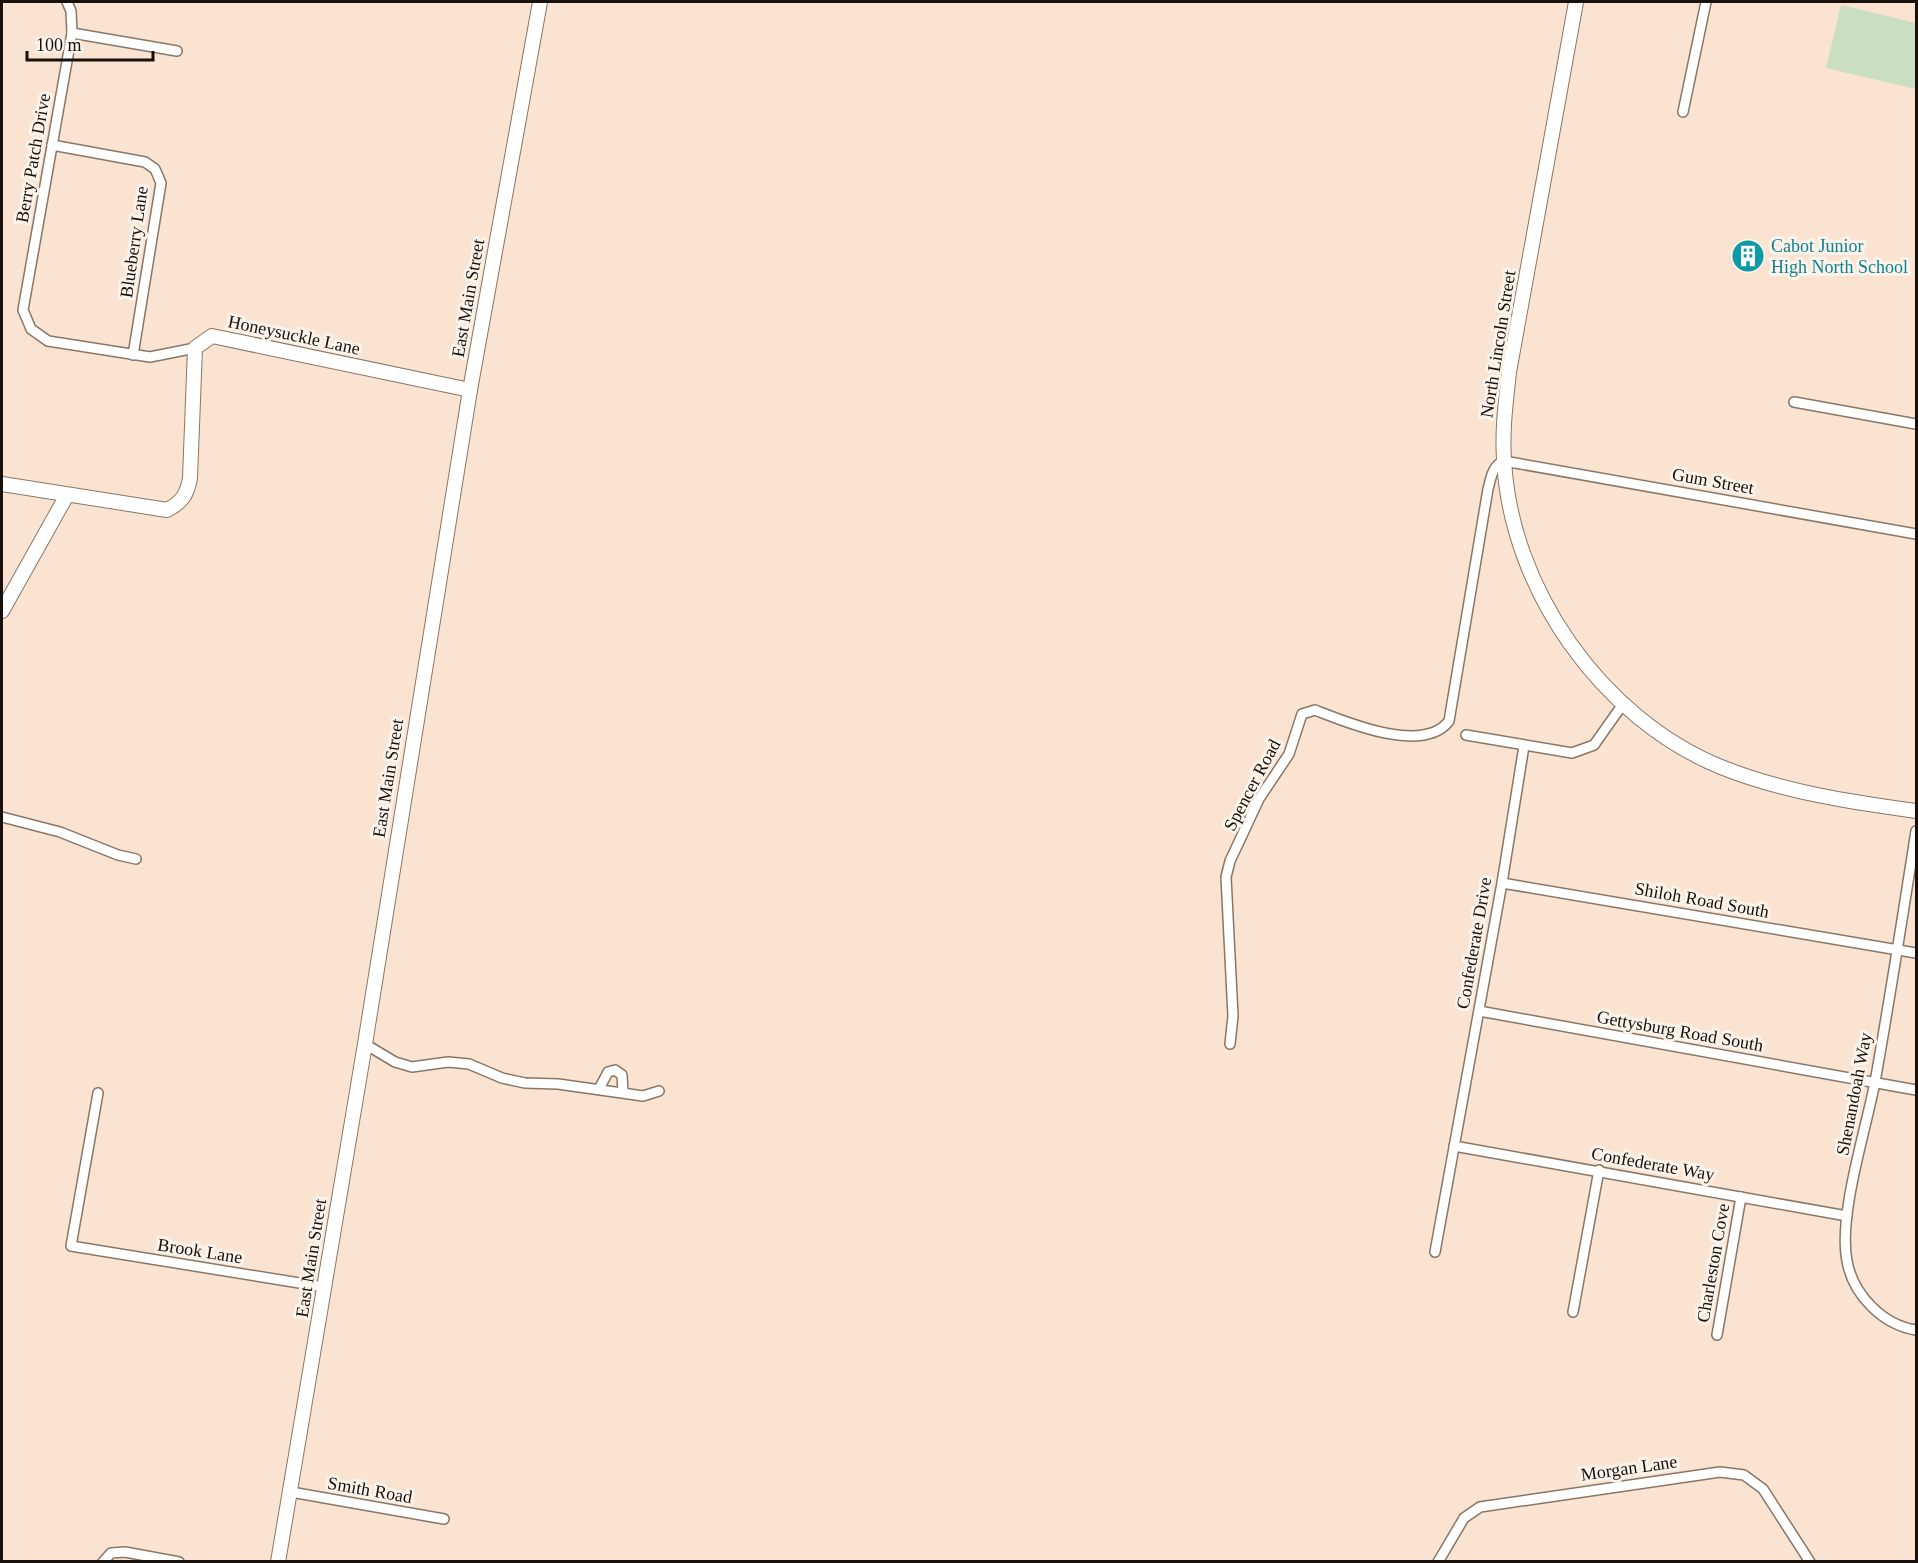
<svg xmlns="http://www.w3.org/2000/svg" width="1918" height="1563" viewBox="0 0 1918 1563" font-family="'Times New Roman',serif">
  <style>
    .green { fill: #cadfc1 }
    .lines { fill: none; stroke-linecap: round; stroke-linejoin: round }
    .street-casing { stroke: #8a7666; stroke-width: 12 }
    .secondary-casing { stroke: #8a7666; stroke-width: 16 }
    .street { stroke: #fff; stroke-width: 9 }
    .secondary { stroke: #fff; stroke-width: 14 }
    .labels { text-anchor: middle; stroke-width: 6; stroke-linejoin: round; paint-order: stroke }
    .street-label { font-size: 18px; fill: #18100a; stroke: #fcf3eb }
    .culture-label { font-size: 18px; fill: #0d838f; stroke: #fcf3eb; text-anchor: start }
  </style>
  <rect width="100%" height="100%" fill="#fae3d0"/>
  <polygon class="green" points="1841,5 1916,23 1916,89 1826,68"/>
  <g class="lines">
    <defs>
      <g id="street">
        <polyline points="67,2 71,11 72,33 23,310 31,329 48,341 150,357 195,348"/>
        <polyline points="72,33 177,51"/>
        <polyline points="1683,112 1706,2"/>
        <polyline points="52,145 145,162 155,169 161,183 133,355"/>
        <polyline points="1794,402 1916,424"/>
        <polyline points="1466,735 1572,753 1594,745 1623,704"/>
        <polyline points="2,817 60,832 118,855 136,859"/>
        <path d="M1916 831C1903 914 1890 998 1875 1082 1866 1130 1838 1215 1847 1261 1853 1295 1883 1325 1916 1330"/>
        <polyline points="1502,883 1916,953"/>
        <polyline points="1479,1011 1916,1090"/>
        <polyline points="365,1044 395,1062 412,1067 448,1062 469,1064 502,1078 525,1083 558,1084 643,1096 659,1091"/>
        <path d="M1230 1044 1233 1016 1226 877 1230 861 1259 799 1289 754 1302 714 1315 710C1346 722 1423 755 1449 721L1488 489C1491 478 1492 466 1504 461L1916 534"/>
        <polyline points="599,1089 608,1072 615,1070 622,1075 623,1092"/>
        <polyline points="98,1093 71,1246 324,1287"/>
        <polyline points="1454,1146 1847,1216"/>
        <polyline points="1435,1252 1502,883 1524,746"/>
        <polyline points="1573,1312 1599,1170"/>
        <polyline points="1717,1335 1741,1197"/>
        <polyline points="291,1492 444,1519"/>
        <polyline points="103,1562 111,1553 125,1552 179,1562"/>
        <polyline points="1438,1562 1464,1518 1480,1507 1720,1472 1744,1475 1763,1489 1810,1562"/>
      </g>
      <g id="secondary">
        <path d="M1576 2 1509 372C1506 401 1502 429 1504 459 1510 588 1601 718 1721 767 1783 792 1851 802 1916 811"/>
        <path d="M2 484 167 510C182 502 187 495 190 478L195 348 212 336 470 390"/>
        <polyline points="2,611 67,495"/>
        <polyline points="278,1562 365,1044 470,390 540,2"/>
      </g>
    </defs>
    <use href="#street" class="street-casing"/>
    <use href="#secondary" class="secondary-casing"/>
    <use href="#street" class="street"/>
    <use href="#secondary" class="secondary"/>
  </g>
  <defs>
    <symbol id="building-disc" viewBox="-11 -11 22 22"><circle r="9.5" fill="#0f9aa8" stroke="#fcf3eb"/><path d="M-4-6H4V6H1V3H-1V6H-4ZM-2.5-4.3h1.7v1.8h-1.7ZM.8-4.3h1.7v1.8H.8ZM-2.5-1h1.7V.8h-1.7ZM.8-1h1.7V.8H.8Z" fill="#fff"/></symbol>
  </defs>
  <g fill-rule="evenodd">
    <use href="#building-disc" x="1729" y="237" width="38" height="38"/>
  </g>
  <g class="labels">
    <g class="street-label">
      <text transform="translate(33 158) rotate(-80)" y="6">Berry Patch Drive</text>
      <text transform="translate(134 242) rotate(-82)" y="6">Blueberry Lane</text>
      <text transform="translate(468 298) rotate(-80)" y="6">East Main Street</text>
      <text transform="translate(294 335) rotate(12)" y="6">Honeysuckle Lane</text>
      <text transform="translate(1498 344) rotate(-81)" y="6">North Lincoln Street</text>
      <text transform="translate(1713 481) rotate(10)" y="6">Gum Street</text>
      <text transform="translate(388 778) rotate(-81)" y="6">East Main Street</text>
      <text transform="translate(1252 785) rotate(-62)" y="6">Spencer Road</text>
      <text transform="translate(1702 900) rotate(10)" y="6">Shiloh Road South</text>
      <text transform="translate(1474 943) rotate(-80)" y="6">Confederate Drive</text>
      <text transform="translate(1680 1031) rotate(10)" y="6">Gettysburg Road South</text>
      <text transform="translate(1854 1094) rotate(-79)" y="6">Shenandoah Way</text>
      <text transform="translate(1653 1164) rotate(10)" y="6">Confederate Way</text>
      <text transform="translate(200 1251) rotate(9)" y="6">Brook Lane</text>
      <text transform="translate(311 1258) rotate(-81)" y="6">East Main Street</text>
      <text transform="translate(1713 1263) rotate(-80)" y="6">Charleston Cove</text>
      <text transform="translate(1629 1468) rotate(-8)" y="6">Morgan Lane</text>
      <text transform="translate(370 1490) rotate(10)" y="6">Smith Road</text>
    </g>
    <g class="culture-label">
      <text x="1771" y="252">Cabot Junior<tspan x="1771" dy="21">High North School</tspan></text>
    </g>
  </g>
  <rect width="1918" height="1563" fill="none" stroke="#18100a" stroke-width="6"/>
  <path d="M27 51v9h126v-9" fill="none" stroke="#18100a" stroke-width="3"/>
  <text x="36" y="51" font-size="18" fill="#18100a" stroke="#fcf3eb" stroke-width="4.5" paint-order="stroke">100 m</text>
</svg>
